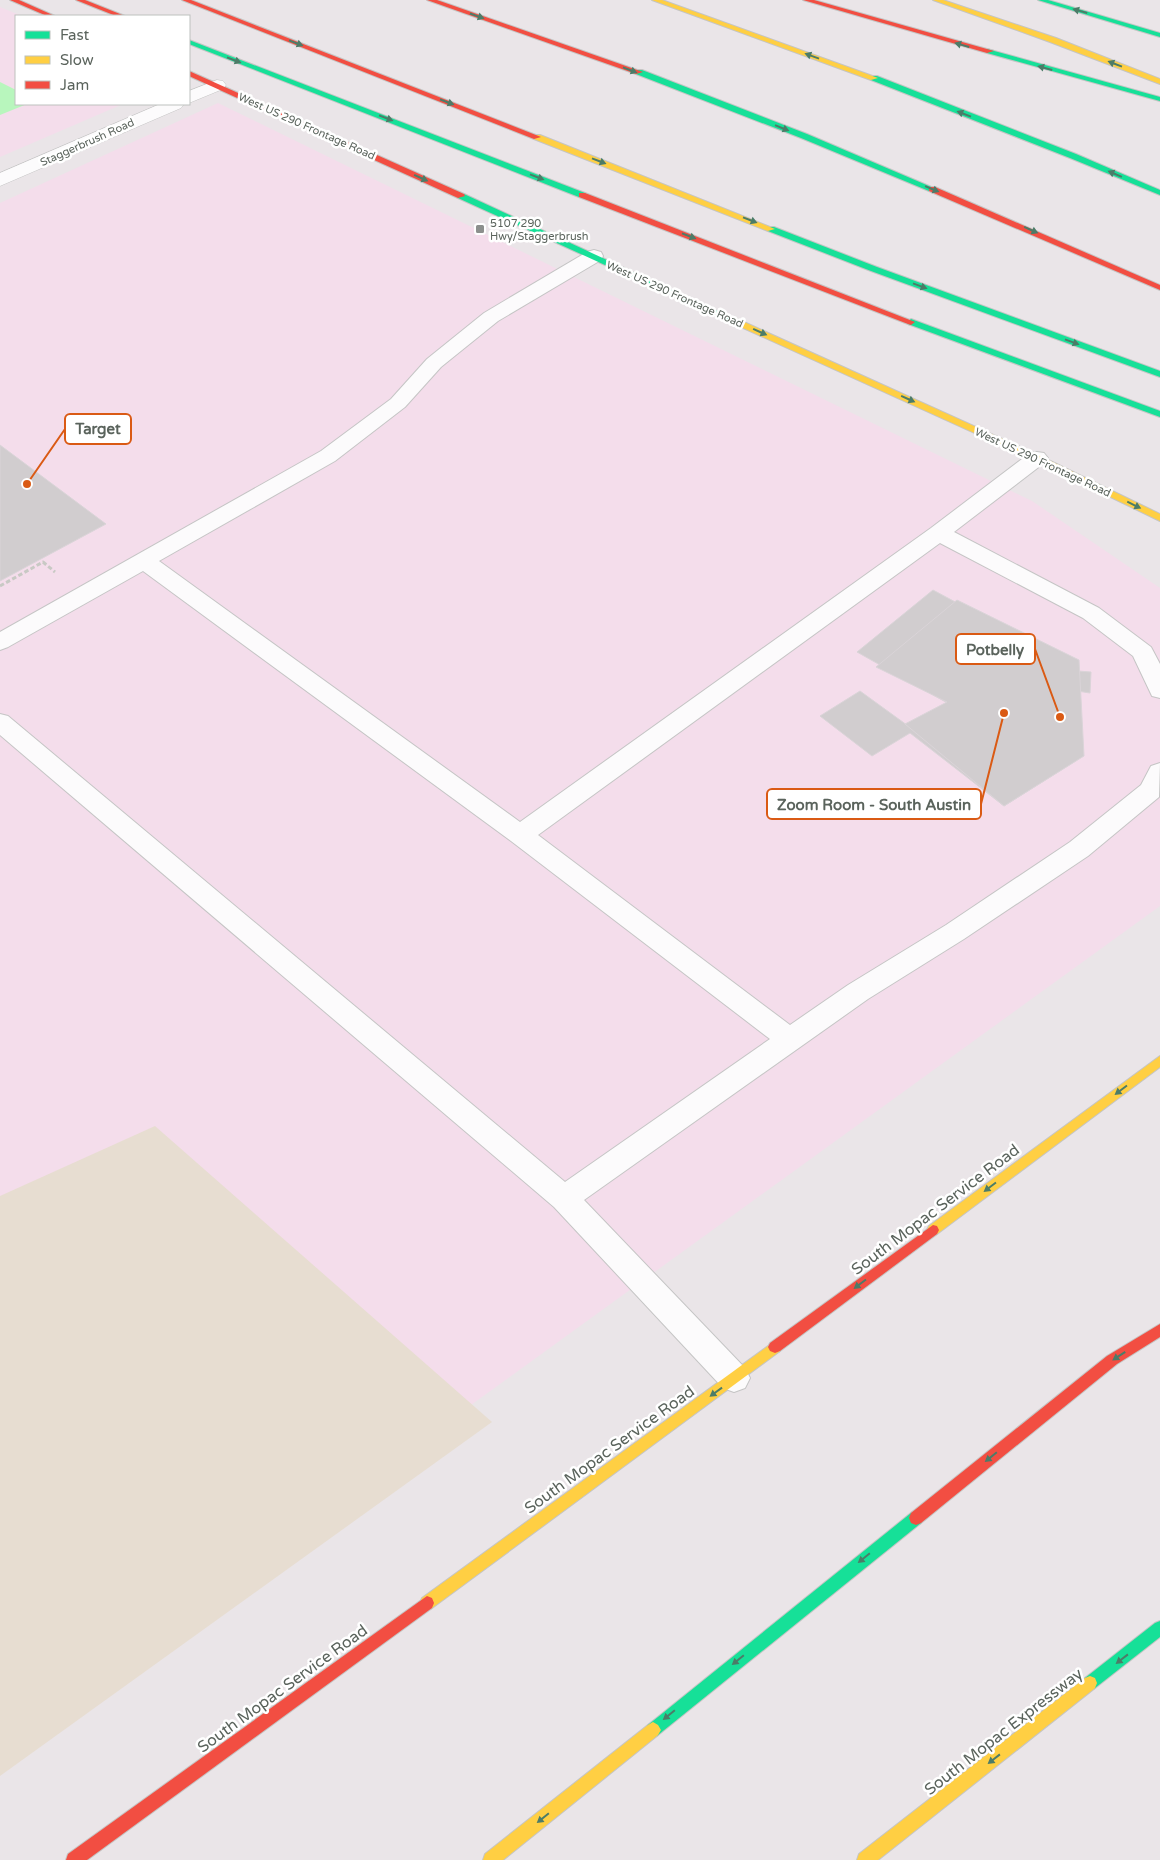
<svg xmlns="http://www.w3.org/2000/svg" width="1160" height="1860" viewBox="0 0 1160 1860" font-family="'Varela Round',sans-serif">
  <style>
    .commercial { fill: #f4ddeb }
    .green { fill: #e7ddd1 }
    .water { fill: #b8f6bd }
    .building { fill: #d1cdcf; stroke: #dad4d8 }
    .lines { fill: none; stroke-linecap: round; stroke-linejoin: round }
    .lane-casing { stroke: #c5c5c5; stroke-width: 2 }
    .street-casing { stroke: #c5c5c5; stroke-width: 1 }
    .fast-casing { stroke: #c5c5c4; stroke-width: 2 }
    .slow-casing { stroke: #c5c5c4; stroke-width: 2 }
    .jam-casing { stroke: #c5c5c4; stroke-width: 2 }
    .path { stroke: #c8c9c4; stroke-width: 3; stroke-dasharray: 4.5 2.5; stroke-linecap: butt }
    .lane { fill: #fcfbfc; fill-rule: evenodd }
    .street { fill: #fcfbfc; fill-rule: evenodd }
    .fast { fill: #16e098; fill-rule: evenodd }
    .slow { fill: #ffcf43; fill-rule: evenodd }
    .jam { fill: #f24e42; fill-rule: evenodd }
    .oneway { fill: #4c7c68 }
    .poi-dot { fill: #8c908d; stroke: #fff; stroke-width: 2 }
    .labels { text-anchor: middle; stroke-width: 5; stroke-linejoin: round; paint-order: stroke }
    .far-street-label { font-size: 11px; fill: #5a635c; stroke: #fff }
    .far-poi-label { font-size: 11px; fill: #5a635c; stroke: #fff; text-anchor: start }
    .near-street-label { font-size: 16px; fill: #5a635c; stroke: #fff }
    .leader { fill: none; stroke: #da5a14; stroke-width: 2 }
    .callout-dot { fill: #da5a14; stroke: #fff; stroke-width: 2 }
    .callout { fill: #fff; stroke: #da5a14; stroke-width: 2 }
    .callout-label { font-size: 15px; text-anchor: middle; font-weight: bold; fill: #5a635c }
  </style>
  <rect width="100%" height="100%" fill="#eae5e8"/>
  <g class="commercial">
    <polygon points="0,7 22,16 16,16 16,104 123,104 0,157"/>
    <polygon points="218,103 1032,501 1160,588 1160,906 0,1746 0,203"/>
  </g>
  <polygon class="green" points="155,1126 492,1422 0,1776 0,1196"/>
  <polygon class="water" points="0,82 16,90 16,104 27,104 0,115"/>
  <g class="building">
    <polygon points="0,445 106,524 0,581"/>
    <polygon points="933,590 1078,668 1078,671 1091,672 1090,693 1077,691 1077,760 1004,806 910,733 872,756 820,716 860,691 911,728 951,705 857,652"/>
    <polygon points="957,600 1079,660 1084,756 1004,806 905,724 947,702 876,667"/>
  </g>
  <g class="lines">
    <defs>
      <polygon id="lane" points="594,250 601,252 603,256 601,260 498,321 441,367 405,407 335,461 159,561 520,822 931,528 1030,453 1037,452 1044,453 1048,458 1044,463 954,532 1099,608 1151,647 1160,664 1160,698 1152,696 1133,656 1083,618 940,543 538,835 790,1025 848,985 946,925 1070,842 1141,785 1151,766 1160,763 1159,797 1088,856 964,939 868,999 584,1200 745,1368 750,1378 745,1388 734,1392 723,1388 554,1207 0,735 0,714 8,716 565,1182 770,1039 511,841 143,571 8,647 0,650 0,632 321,451 391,399 427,359 484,313 587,252"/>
      <g id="street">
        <polygon points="217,80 223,81 226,85 223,89 189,103 189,91"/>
        <polygon points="160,104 184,104 181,108 0,186 0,173"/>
      </g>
      <g id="fast">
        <polygon points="1038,0 1048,0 1160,33 1160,37"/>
        <polygon points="189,40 585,193 586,195 579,197 189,44"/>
        <polygon points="987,49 1160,97 1160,101 987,53"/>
        <polygon points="636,70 642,70 807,134 936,189 929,191 801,138 636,74"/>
        <polygon points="871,76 877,76 1076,154 1160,190 1160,195 1070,158 871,80"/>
        <polygon points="458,194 464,194 737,320 733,323 730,322 458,198"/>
        <polygon points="768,227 774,227 877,267 1160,371 1160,377 871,271 768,231"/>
        <polygon points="911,319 1160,411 1160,417 908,324 907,322"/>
        <polygon points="916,1511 921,1513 923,1518 921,1523 658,1735 653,1738 648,1735 645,1730 648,1725 911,1513"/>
        <polygon points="1160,1621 1160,1637 1095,1688 1090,1690 1085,1688 1083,1683 1085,1678 1155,1623"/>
      </g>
      <g id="slow">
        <polygon points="652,0 662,0 878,78 871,80"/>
        <polygon points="933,0 943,0 1056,38 1160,79 1160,84 1050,42"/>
        <polygon points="534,135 540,135 775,229 768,231 534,139"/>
        <polygon points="733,317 1040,456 1160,514 1160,521 1034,460 730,322 730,318"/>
        <polygon points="1160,1056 1160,1067 937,1234 933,1235 929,1234 927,1230 929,1226"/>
        <polygon points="775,1341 780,1343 782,1347 780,1351 432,1608 427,1610 422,1608 420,1603 422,1598"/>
        <polygon points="1090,1676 1095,1678 1097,1683 1095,1688 878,1860 857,1860 859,1854 1085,1678"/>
        <polygon points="653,1722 658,1725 661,1730 658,1735 503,1860 483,1860 485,1854 648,1725"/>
      </g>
      <g id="jam">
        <polygon points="10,0 19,0 55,16 47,16"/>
        <polygon points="76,0 85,0 125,16 116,16"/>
        <polygon points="182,0 191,0 541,137 534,139"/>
        <polygon points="427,0 437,0 643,72 636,74"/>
        <polygon points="803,0 814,0 994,51 987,53"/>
        <polygon points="189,71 464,194 465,196 458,198 189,76"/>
        <polygon points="929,187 935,187 1160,285 1160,290 929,191"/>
        <polygon points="579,193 585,193 915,322 911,325 908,324 579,197"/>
        <polygon points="933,1225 937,1226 939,1230 937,1234 780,1351 775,1353 770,1351 768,1347 770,1343"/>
        <polygon points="1160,1324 1160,1337 1117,1364 921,1523 916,1525 911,1523 909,1518 911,1513 1107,1356"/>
        <polygon points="427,1596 432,1598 434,1603 432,1608 87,1860 66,1860 68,1854"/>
      </g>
    </defs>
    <use href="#lane" class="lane-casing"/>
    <use href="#street" class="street-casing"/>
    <use href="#fast" class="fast-casing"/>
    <use href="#slow" class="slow-casing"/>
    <use href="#jam" class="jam-casing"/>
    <polyline class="path" points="0,586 43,562 55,572"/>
    <use href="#lane" class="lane"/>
    <use href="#street" class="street"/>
    <use href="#fast" class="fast"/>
    <use href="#slow" class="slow"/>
    <use href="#jam" class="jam"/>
  </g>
  <defs><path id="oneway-solid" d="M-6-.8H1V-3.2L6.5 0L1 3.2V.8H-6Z" transform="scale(1.25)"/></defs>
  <g class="oneway">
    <use href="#oneway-solid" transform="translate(1080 11) rotate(-164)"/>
    <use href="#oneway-solid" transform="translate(477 16) rotate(19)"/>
    <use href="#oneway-solid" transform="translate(296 43) rotate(21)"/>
    <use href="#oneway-solid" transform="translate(962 45) rotate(-164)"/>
    <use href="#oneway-solid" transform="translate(812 56) rotate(-160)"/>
    <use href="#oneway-solid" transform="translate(234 60) rotate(21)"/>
    <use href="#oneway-solid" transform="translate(1115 64) rotate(-159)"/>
    <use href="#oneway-solid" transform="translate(1045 68) rotate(-165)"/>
    <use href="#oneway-solid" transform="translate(630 70) rotate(21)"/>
    <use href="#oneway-solid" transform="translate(447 102) rotate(21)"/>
    <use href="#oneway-solid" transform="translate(964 114) rotate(-159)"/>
    <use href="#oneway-solid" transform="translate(386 118) rotate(21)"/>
    <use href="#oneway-solid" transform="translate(782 128) rotate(22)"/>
    <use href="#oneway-solid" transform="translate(599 161) rotate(21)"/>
    <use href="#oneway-solid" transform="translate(1115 174) rotate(-157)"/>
    <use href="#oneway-solid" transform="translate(537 177) rotate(21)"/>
    <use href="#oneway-solid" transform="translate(421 178) rotate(24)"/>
    <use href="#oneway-solid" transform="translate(932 189) rotate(22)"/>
    <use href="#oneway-solid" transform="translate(750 220) rotate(21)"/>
    <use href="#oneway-solid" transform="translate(1031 230) rotate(24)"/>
    <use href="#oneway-solid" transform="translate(689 236) rotate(21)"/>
    <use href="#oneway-solid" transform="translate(920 286) rotate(20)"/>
    <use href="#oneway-solid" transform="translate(760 332) rotate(24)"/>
    <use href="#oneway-solid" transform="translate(1072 342) rotate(20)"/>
    <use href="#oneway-solid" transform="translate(908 399) rotate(24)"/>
    <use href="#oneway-solid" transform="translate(1134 505) rotate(26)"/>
    <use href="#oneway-solid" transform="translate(1121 1090) rotate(143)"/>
    <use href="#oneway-solid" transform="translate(990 1187) rotate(143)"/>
    <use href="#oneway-solid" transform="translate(860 1284) rotate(143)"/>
    <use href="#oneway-solid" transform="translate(1119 1356) rotate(147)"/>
    <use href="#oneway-solid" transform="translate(716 1392) rotate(144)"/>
    <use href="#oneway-solid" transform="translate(991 1457) rotate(141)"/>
    <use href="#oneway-solid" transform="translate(864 1558) rotate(141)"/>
    <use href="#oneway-solid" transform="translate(1122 1659) rotate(142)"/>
    <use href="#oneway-solid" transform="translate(738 1660) rotate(141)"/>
    <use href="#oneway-solid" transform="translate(669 1715) rotate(141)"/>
    <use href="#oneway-solid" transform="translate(994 1759) rotate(142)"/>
    <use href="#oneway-solid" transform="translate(543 1818) rotate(141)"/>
  </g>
  <rect class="poi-dot" x="475" y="224" width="10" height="10" rx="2.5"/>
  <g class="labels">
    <g class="far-street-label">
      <text transform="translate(307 126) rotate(24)" y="4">West US 290 Frontage Road</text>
      <text transform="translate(87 142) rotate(-24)" y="4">Staggerbrush Road</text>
      <text transform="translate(675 294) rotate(24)" y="4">West US 290 Frontage Road</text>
      <text transform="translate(1043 462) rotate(25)" y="4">West US 290 Frontage Road</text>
    </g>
    <g class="far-poi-label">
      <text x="490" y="227">5107 290<tspan x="490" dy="13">Hwy/Staggerbrush</tspan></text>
    </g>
    <g class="near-street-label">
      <text transform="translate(935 1209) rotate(-37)" y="6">South Mopac Service Road</text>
      <text transform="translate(609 1449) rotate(-36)" y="6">South Mopac Service Road</text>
      <text transform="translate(282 1688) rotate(-36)" y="6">South Mopac Service Road</text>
      <text transform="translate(1003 1731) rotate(-38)" y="6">South Mopac Expressway</text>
    </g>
  </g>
  <path class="leader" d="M27 484L65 429M1060 717L1035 649M1004 713L981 804"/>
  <g class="callout-dot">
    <circle cx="27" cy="484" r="5"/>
    <circle cx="1060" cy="717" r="5"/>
    <circle cx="1004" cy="713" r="5"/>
  </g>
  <g class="callout">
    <rect x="65" y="414" width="66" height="30" rx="5"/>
    <rect x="956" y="634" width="79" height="30" rx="5"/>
    <rect x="767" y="789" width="214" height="30" rx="5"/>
  </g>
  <g class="callout-label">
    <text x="98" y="434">Target</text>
    <text x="995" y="655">Potbelly</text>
    <text x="874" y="810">Zoom Room - South Austin</text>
  </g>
  <rect x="15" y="15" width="175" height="90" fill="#ffffff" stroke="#bdc1be"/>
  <rect x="25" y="31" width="25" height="8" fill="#16e098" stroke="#bdc1be"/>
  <text x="60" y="40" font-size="15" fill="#5a635c">Fast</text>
  <rect x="25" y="56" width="25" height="8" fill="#ffcf43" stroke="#bdc1be"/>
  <text x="60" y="65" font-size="15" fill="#5a635c">Slow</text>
  <rect x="25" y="81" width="25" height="8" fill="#f24e42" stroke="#bdc1be"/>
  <text x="60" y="90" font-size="15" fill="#5a635c">Jam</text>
</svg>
